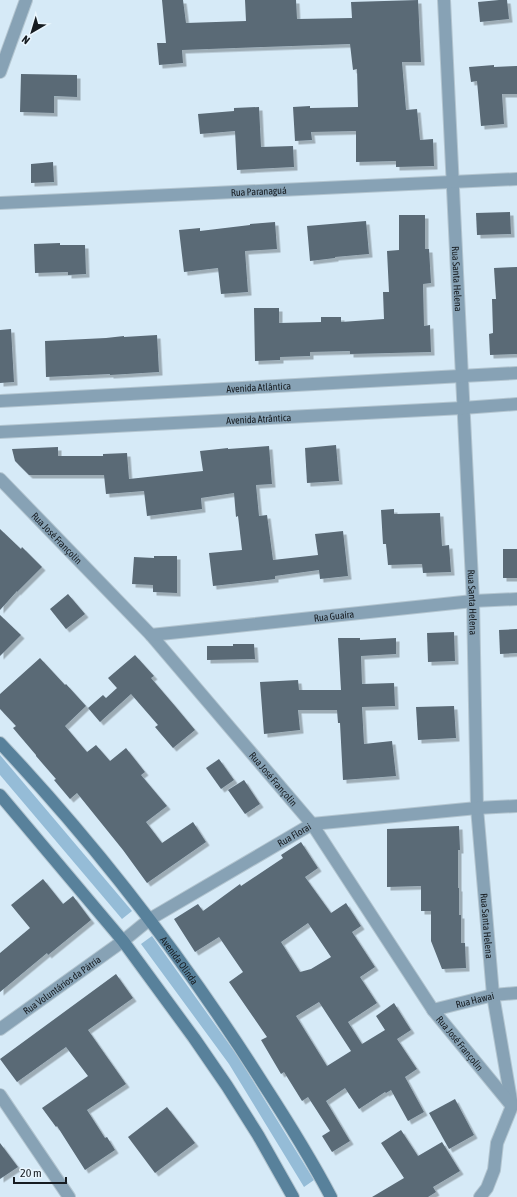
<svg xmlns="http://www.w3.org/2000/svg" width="517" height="1197" viewBox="0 0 517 1197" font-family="'Asap Condensed',sans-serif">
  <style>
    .green { fill: #95bcd7 }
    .building { fill: #5a6a76; fill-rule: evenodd; filter: url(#shadow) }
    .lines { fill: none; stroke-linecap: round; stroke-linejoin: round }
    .street-casing { stroke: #b3c5d0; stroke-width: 14 }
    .secondary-casing { stroke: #b3c5d0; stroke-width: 14 }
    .street { stroke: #87a2b5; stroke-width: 12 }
    .secondary { stroke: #58819b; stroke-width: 12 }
    .labels { text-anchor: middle; stroke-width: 3.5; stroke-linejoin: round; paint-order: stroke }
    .street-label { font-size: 10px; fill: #161c21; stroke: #eaf6fe }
  </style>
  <defs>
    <filter id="shadow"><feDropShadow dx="3.5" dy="3.5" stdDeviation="0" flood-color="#0004"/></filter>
  </defs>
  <rect width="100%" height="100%" fill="#d6eaf7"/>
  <g class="green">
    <polygon points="0,755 132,911 122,919 0,775"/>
    <polygon points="152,936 239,1058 314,1180 304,1187 229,1064 141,944"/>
  </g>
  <g class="building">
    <polygon points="162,0 183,0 186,23 246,21 245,0 296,0 297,19 352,18 351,2 418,0 421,62 402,62 406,110 417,109 420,140 433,139 434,166 396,167 396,161 356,162 356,131 311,132 312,140 295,141 293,107 310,106 310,108 358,107 357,69 353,70 350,44 182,50 183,63 159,65 157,43 166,43"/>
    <polygon points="499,0 507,0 509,19 480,22 478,2"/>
    <polygon points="494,65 494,67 517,66 517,94 502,94 504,124 481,126 477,81 471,82 469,67"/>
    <polygon points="21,74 77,75 77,97 54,96 54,113 20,112"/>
    <polygon points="259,107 261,147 293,146 294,167 237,170 235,131 200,134 198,114 234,111 234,108"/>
    <polygon points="53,162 54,182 31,183 31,164"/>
    <polygon points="510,212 511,234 477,235 476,213"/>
    <polygon points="399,215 425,215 425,249 429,249 431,283 423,284 424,326 430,325 431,352 350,354 350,351 310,352 310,356 280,357 280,360 255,361 254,308 279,308 279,323 321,322 321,317 341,317 341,322 384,319 383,292 389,292 387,251 399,250"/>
    <polygon points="366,221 369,254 335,257 335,258 310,261 307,226"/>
    <polygon points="275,222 277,249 245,251 248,292 221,294 218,268 184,272 179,230 200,228 200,231 250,225 250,224"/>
    <polygon points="60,243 60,245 85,245 86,274 68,275 68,272 35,273 34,244"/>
    <polygon points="517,267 517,354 490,355 489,334 493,333 492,299 496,299 494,268"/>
    <polygon points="11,329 14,382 0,383 0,330"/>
    <polygon points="157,335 159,372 110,375 110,374 46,377 45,341 106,338 124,336 124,337"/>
    <polygon points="336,445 339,481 307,483 305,448"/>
    <polygon points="269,446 272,484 256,485 259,516 267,515 273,560 318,555 315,534 343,531 348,576 320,579 319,570 275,576 275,579 213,586 209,553 242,550 238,516 236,517 234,493 201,498 202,509 147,516 144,491 106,494 104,475 29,475 15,461 12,449 58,447 58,456 103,456 103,454 127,453 129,479 203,471 200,451 228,448 228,449"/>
    <polygon points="394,509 394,514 440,513 442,546 449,545 451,572 423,573 422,564 388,565 386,544 383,544 381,510"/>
    <polygon points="0,529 21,549 22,547 42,567 17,592 17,591 0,610"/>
    <rect x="503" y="549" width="14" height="29"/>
    <polygon points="154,556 177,556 177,593 153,592 153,585 132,584 134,557 154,558"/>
    <polygon points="68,594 85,614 66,629 50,609"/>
    <polygon points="0,615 21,635 0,656"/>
    <polygon points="517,629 517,653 500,654 499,630"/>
    <polygon points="454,632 455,661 428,662 427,633"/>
    <polygon points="338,638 360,638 360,640 396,638 396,654 361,656 362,684 394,683 395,706 362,707 364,744 392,741 396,776 343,780 340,723 338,723 337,710 298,710 300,730 264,734 260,682 298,680 299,690 341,690"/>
    <polygon points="233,644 254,644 255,659 207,660 207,646 233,646"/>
    <polygon points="135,655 154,676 151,678 175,706 195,730 173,748 155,727 158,725 131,694 100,722 88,708 103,695 106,698 117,688 108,678"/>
    <polygon points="40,658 65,685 66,684 86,706 65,726 87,752 96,745 110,761 126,748 145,772 141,775 167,806 146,822 162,843 193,822 206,842 147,883 123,850 77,793 70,799 54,780 56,779 36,756 36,755 13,728 16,726 0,709 0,694"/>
    <polygon points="454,706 456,738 418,740 416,707"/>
    <polygon points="219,759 234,780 221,789 206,768"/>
    <polygon points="244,780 260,804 245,814 228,790"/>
    <polygon points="459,826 460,850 458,850 458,888 459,888 459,915 461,915 461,943 465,943 466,968 442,969 431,941 431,911 421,911 421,886 387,887 387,829"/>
    <path d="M301 842 318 868 305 877 331 913 346 903 361 926 352 932 375 967 360 977 377 1003 348 1022 362 1044 385 1030 376 1016 394 1003 411 1030 397 1039 417 1069 405 1077 424 1112 408 1121 391 1090 386 1093 385 1092 359 1109 345 1088 326 1101 350 1141 332 1152 322 1136 330 1131 308 1097 302 1101 284 1072 281 1074 261 1040 267 1037 229 982 243 972 219 937 195 952 174 919 198 904 203 911 240 884 241 886 283 858 281 855ZM308 923 331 957 311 969 300 972 281 942ZM319 1002 351 1051 327 1066 296 1016Z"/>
    <polygon points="43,879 63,904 73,896 91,920 48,955 47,953 0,992 0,953 30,928 11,905"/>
    <polygon points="116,974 133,998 88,1030 126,1084 87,1110 105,1138 107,1137 115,1150 85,1170 57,1126 56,1127 42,1108 88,1076 66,1047 17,1082 0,1059"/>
    <polygon points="455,1099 474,1135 449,1149 429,1113"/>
    <polygon points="167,1107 195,1143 155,1173 128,1137"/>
    <polygon points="401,1130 418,1156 442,1142 460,1171 433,1187 436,1192 428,1197 372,1197 404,1178 381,1143"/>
    <polygon points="0,1143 18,1167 0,1179"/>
  </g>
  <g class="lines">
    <defs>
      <g id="street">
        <path id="s1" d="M444 0 462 377 473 601 477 808 493 995 512 1106 497 1143 494 1170 487 1188 480 1197"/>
        <polyline points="0,72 26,0"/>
        <path id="s2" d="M0 203 517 179"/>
        <path id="s3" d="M0 401 517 373"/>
        <path id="s4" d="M0 432 463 408 517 404"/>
        <path id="s5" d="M0 479 151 635 312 824 433 1010 511 1105"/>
        <path id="s6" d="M151 635 473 601 517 599"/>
        <path id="s7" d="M433 1010 493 995 517 993"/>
        <path id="s8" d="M0 1029 123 941 150 919 312 824 477 808 517 806"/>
        <polyline points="0,1095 69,1197"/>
      </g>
      <g id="secondary">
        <path id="s9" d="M0 743C99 848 187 963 264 1085 288 1122 311 1159 331 1197"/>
        <polyline points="0,795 123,941 194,1038 227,1086 258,1135 293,1197"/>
      </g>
    </defs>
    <use href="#street" class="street-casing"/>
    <use href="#secondary" class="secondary-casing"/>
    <use href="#street" class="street"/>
    <use href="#secondary" class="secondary"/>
  </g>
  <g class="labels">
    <g class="street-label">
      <text dy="4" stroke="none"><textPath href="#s2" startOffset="259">Rua Paranaguá</textPath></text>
      <text dy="4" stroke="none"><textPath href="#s1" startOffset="279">Rua Santa Helena</textPath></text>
      <text dy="4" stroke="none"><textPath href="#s3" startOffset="259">Avenida Atlântica</textPath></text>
      <text dy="4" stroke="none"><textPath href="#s4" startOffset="259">Avenida Atrântica</textPath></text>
      <text dy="4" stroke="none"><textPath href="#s5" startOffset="82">Rua José Françolin</textPath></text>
      <text dy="4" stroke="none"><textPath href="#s1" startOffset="603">Rua Santa Helena</textPath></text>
      <text dy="4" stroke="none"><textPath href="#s6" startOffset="184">Rua Guaíra</textPath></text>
      <text dy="4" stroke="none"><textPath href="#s5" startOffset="406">Rua José Françolin</textPath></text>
      <text dy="4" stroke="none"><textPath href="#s8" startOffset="353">Rua Florai</textPath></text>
      <text dy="4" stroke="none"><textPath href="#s1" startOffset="927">Rua Santa Helena</textPath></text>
      <text dy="4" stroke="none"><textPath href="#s9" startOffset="282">Avenida Olinda</textPath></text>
      <text dy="4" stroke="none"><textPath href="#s8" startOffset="76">Rua Voluntários da Pátria</textPath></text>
      <text dy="4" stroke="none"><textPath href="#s7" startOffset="43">Rua Hawai</textPath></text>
      <text dy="4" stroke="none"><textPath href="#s5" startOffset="730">Rua José Françolin</textPath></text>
    </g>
  </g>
  <g transform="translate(32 32) rotate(218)" stroke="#eaf6fe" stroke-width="3" paint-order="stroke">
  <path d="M0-3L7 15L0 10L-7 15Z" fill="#161c21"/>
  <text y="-6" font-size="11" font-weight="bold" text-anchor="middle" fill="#161c21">N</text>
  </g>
  <path d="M14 1177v6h52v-6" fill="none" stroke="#161c21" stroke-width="2"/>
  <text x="20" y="1177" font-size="12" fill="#161c21" stroke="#eaf6fe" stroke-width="3" paint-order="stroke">20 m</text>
</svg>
